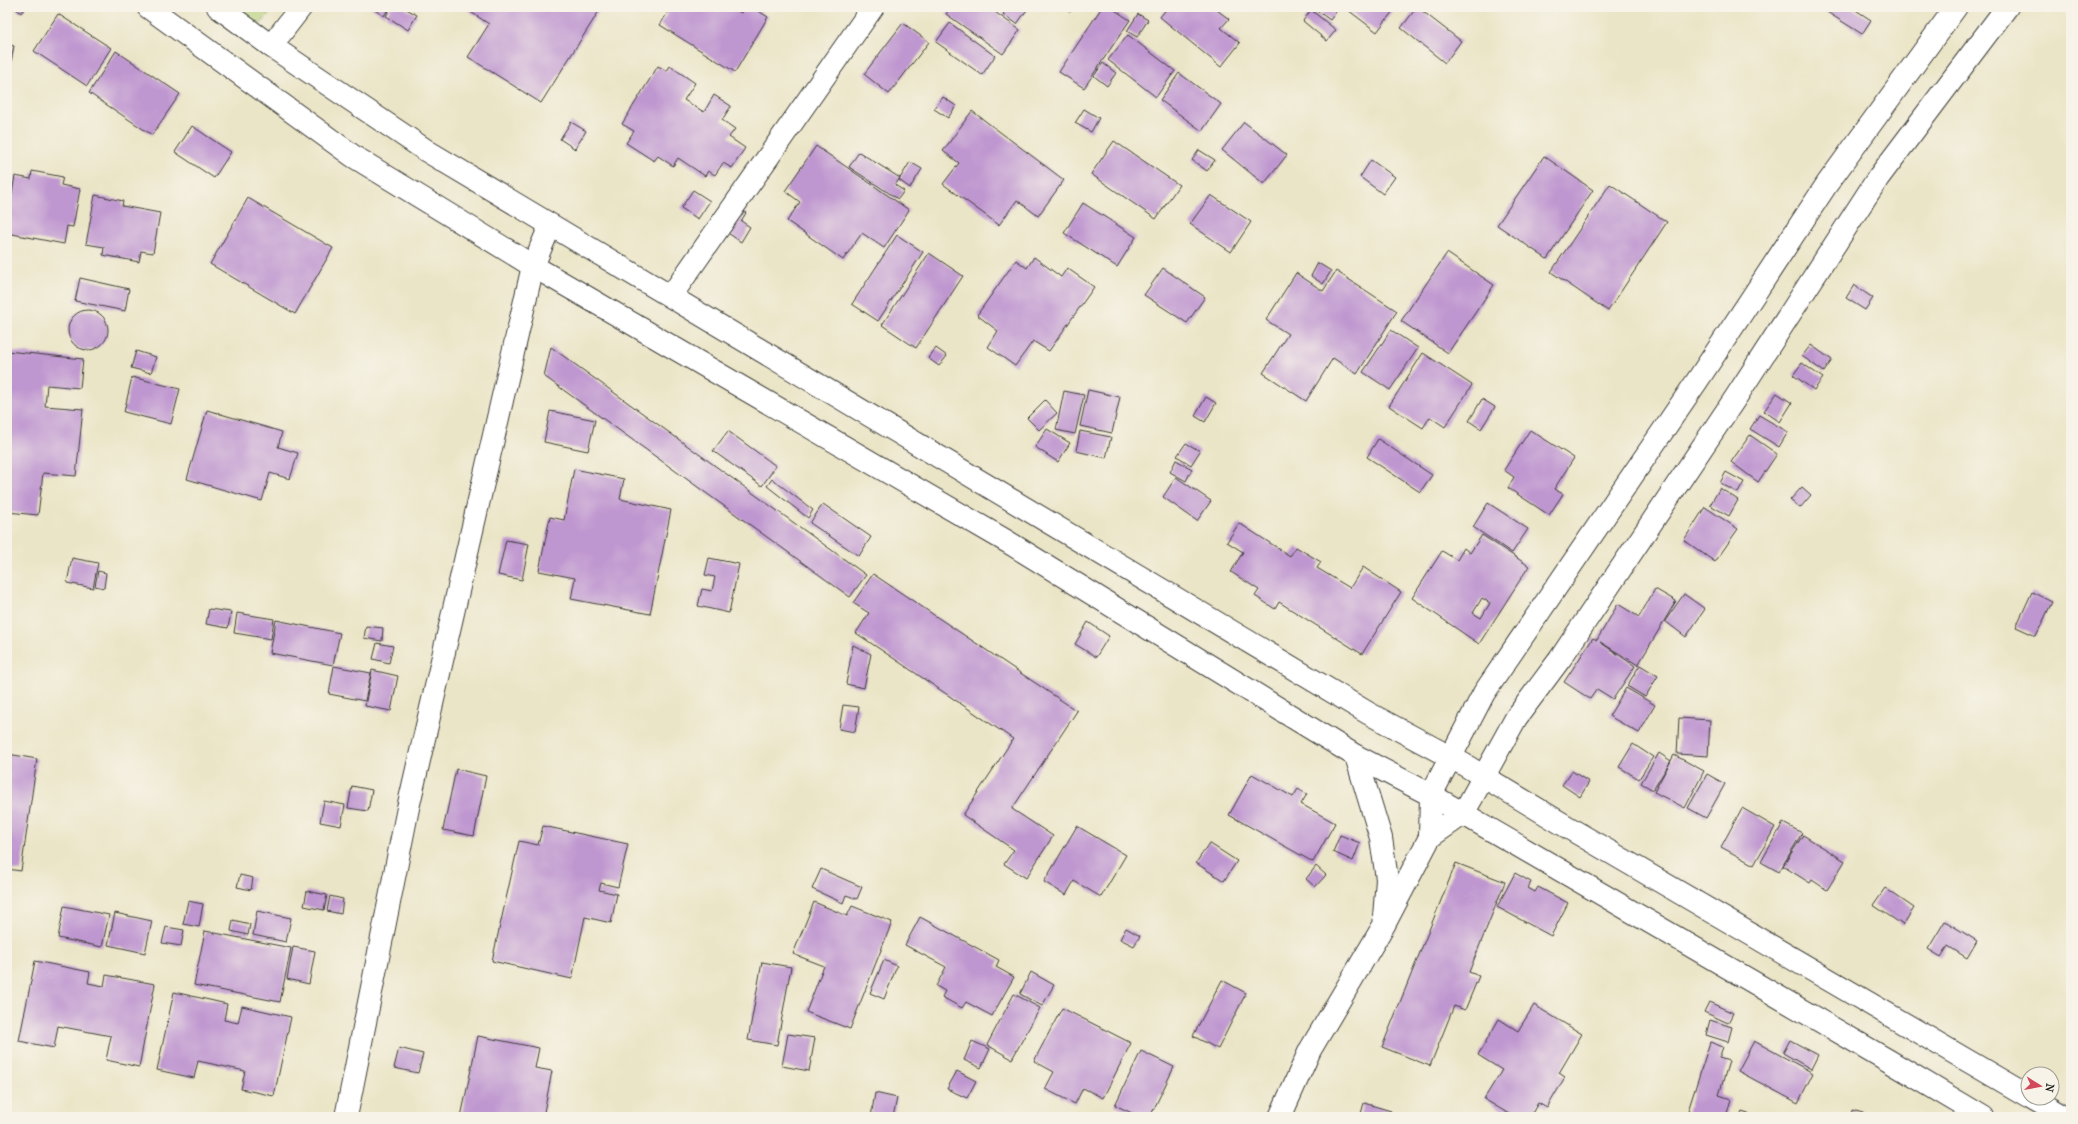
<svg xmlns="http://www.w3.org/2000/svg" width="2078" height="1124" viewBox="0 0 2078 1124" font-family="'IM FELL French Canon',serif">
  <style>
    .green { fill: #b2ce75; stroke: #677548 }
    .building { fill: #bf97d0; fill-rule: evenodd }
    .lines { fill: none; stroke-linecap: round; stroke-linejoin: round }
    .street-casing { stroke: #3b3a36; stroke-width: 24 }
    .secondary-casing { stroke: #3b3a36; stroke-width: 24 }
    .street { stroke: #fff; stroke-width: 22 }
    .secondary { stroke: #fff; stroke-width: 22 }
  </style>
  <rect width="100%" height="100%" fill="#f7f3e8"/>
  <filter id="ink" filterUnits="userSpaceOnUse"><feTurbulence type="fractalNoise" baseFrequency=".025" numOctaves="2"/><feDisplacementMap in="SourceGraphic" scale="8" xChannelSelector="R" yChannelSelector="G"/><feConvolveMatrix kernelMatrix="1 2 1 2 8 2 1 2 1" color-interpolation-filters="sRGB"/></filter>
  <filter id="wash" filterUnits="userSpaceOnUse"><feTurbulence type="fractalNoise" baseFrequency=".012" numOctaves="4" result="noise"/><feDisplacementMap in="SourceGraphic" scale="16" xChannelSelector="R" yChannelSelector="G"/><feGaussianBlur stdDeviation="0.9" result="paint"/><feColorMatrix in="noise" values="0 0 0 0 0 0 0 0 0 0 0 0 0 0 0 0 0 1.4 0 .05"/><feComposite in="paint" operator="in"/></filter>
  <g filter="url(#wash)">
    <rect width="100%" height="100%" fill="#ebe5c7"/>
    <polygon class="green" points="225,7 274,7 255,31"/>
    <g id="blocks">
      <g class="building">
        <polygon points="14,7 26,7 21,13"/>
        <polygon points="370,7 389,7 384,16"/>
        <polygon points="391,7 403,7 417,15 408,30 386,16"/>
        <polygon points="463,7 593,7 599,11 541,103 468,57 489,24"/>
        <polygon points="671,7 731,7 741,13 745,7 752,7 768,17 735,72 660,25"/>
        <polygon points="951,7 988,7 1020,30 1003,54 946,14"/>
        <polygon points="1009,7 1029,7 1017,24 1003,14"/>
        <polygon points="1064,7 1074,7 1070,12"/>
        <polygon points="1102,7 1110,7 1130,20 1084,88 1059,72"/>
        <polygon points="1128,7 1137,7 1134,11"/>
        <polygon points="1168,7 1213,7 1229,19 1221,28 1240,43 1221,67 1160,17"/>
        <polygon points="1317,7 1331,7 1336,12 1330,20 1315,9"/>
        <polygon points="1344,7 1396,7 1377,32"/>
        <polygon points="1417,7 1461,41 1445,63 1401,28"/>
        <polygon points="1819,7 1851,7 1871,20 1862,34"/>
        <polygon points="1311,10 1336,30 1327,41 1303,21"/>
        <polygon points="58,14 111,48 87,86 34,51"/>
        <polygon points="1138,14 1148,20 1137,37 1127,31"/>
        <polygon points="903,23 929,42 889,94 864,74"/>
        <polygon points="950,23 995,56 982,75 936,42"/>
        <polygon points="1128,35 1175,71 1156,97 1108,60"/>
        <polygon points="7,44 14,46 8,78 7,78"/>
        <polygon points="116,51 180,94 152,135 89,93"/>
        <polygon points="1103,63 1116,73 1107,86 1094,76"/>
        <polygon points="658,66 667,71 670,66 695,83 684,100 704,112 714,95 731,106 722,120 735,129 729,137 745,148 732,168 723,163 715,175 708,171 705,176 678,158 673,166 658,156 654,161 626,143 634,131 622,124"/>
        <polygon points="1179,73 1221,104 1202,131 1160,100"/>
        <polygon points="943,97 956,106 948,118 934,109"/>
        <polygon points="1084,109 1099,118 1091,132 1075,123"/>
        <polygon points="972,111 1064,180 1038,216 1017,200 999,225 943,184 959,163 943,151"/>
        <polygon points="571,122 586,131 575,149 560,139"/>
        <polygon points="1244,122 1287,155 1264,184 1222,150"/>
        <polygon points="192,126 231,152 214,178 175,152"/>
        <polygon points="1114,141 1179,185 1156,219 1091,174"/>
        <polygon points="816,146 909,210 884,248 862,233 843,260 787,221 800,202 785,191"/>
        <polygon points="1199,150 1215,160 1207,171 1192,160"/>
        <polygon points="859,152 900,178 895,185 904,191 898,199 849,167"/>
        <polygon points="1544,156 1593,190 1547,259 1497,225"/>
        <polygon points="1371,160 1395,177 1383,194 1360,177"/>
        <polygon points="910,162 922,169 910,188 899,180"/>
        <polygon points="32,171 63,177 61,185 80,189 73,227 67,226 64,244 7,233 7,204 10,205 15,176 31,179"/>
        <polygon points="1610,184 1667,222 1608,311 1551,272"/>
        <polygon points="693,190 710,201 698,219 681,208"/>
        <polygon points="95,195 123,201 122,206 160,213 153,253 141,251 139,262 103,255 104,247 86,244"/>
        <polygon points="1211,195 1251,222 1231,252 1190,224"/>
        <polygon points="248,198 333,248 295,314 210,264"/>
        <polygon points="1083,203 1136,237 1117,267 1064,233"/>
        <polygon points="739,208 746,213 741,221 750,227 741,242 725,231"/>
        <polygon points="897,235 923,252 878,321 852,304"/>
        <polygon points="929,253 963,276 916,348 882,325"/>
        <polygon points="1447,253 1494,285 1448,353 1401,321"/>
        <polygon points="1034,257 1061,277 1067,268 1094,287 1049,351 1033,341 1015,366 988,347 998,331 977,315 1016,260 1027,268"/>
        <polygon points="1318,263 1331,271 1323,284 1311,276"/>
        <polygon points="1163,268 1205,297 1187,323 1144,295"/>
        <polygon points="1336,271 1397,311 1357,374 1333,358 1306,401 1263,373 1288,334 1266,320 1296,273 1323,291"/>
        <polygon points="80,278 129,289 125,311 75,301"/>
        <polygon points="1854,285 1873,298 1865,310 1846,298"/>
        <circle cx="88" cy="330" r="20"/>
        <polygon points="1391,330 1418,348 1390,390 1363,372"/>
        <polygon points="1811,345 1832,360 1824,372 1802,356"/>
        <polygon points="551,347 866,575 850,597 544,376"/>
        <polygon points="936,348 947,356 939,366 928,358"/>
        <polygon points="7,351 83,359 80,388 47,385 45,406 83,409 76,476 43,473 38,515 7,512"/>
        <polygon points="136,351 156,357 151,373 131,368"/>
        <polygon points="1423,353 1472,385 1445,427 1430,417 1423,428 1389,406"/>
        <polygon points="1802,363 1823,378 1814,390 1793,375"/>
        <polygon points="132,377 180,389 171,424 124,412"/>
        <polygon points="1088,390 1120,397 1112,433 1080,426"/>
        <polygon points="1064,391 1084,395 1075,434 1056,430"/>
        <polygon points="1777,393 1792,403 1780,422 1764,411"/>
        <polygon points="1206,397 1216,403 1205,422 1195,416"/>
        <polygon points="1482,399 1495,407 1481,429 1469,421"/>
        <polygon points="1045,400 1057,413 1039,430 1027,418"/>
        <polygon points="207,410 282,432 278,447 298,453 290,479 270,473 262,501 187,479"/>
        <polygon points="550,411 595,420 588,451 544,442"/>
        <polygon points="1759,415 1788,432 1779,447 1750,429"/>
        <polygon points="1047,429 1070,443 1058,462 1035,447"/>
        <polygon points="1530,430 1574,458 1554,489 1563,494 1549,515 1508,488 1514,477 1504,470"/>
        <polygon points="728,431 776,466 762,486 713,451"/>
        <polygon points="1080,431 1111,437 1106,458 1076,451"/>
        <polygon points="1750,435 1777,454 1758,482 1731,462"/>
        <polygon points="1378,439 1432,475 1420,492 1367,457"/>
        <polygon points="1186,443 1200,451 1191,465 1177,456"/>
        <polygon points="1176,460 1192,469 1186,481 1170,472"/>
        <polygon points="574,469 624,479 620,499 671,510 650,614 571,599 575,578 539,571 550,517 564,520"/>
        <polygon points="1726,472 1744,482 1738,493 1720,483"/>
        <polygon points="1176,477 1211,501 1197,521 1163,497"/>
        <polygon points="772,479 813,510 808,518 767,486"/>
        <polygon points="1802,487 1811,495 1800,508 1790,500"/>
        <polygon points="1720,488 1738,500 1729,516 1710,505"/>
        <polygon points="1488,503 1528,529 1512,553 1473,527"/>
        <polygon points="823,504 871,537 859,556 810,523"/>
        <polygon points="1705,507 1738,529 1715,562 1684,540"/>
        <polygon points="1239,523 1290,556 1296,547 1321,562 1317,568 1350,588 1363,567 1401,592 1362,654 1279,602 1275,609 1255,596 1259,590 1231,572 1243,552 1227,542"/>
        <path d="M1482 535 1529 566 1479 644 1412 598 1442 551 1457 560 1464 548 1470 553ZM1482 598 1490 603 1481 618 1473 613Z"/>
        <polygon points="506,540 529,544 522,580 498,575"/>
        <polygon points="72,558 98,563 93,588 67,583"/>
        <polygon points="709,558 739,564 729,613 698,606 702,589 712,591 715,577 705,575"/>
        <polygon points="98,571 106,573 104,588 95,586"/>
        <polygon points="873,574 1077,711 1012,809 1053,836 1026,878 1004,864 1014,850 963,815 1013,739 856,633 869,613 853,603"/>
        <polygon points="1655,589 1676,601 1638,665 1600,642 1635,666 1613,699 1597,689 1590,699 1564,682 1593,638 1597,640 1618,604 1639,617"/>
        <polygon points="2032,592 2052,602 2036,636 2016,627"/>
        <polygon points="1684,594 1705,609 1686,637 1665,621"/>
        <polygon points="209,609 231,612 228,628 206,624"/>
        <polygon points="237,613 274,619 271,639 234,633"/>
        <polygon points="276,620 340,633 333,665 270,653"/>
        <polygon points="1088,622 1109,636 1096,657 1075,644"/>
        <polygon points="366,626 383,628 382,641 364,638"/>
        <polygon points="377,643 393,646 389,663 373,659"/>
        <polygon points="853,645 871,654 864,688 846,684"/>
        <polygon points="1640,665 1658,676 1645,697 1627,686"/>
        <polygon points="334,666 371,673 365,701 329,694"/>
        <polygon points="372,670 398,676 391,711 365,706"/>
        <polygon points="1626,688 1655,705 1639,733 1609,716"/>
        <polygon points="843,705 859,707 855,732 839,729"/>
        <polygon points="1679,718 1710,720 1708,756 1677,754"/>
        <polygon points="1633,744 1653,757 1639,779 1619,767"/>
        <polygon points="1659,753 1671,761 1653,790 1641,783"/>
        <polygon points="8,754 37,759 21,871 7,869"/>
        <polygon points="1674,755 1704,771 1685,808 1654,792"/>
        <polygon points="456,769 486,776 474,836 443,830"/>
        <polygon points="1572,771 1589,782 1580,797 1562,785"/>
        <polygon points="1252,774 1293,797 1298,789 1307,794 1301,804 1335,823 1313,862 1229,815"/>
        <polygon points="1707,774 1725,784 1706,818 1688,808"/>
        <polygon points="352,786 372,790 368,811 348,808"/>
        <polygon points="324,801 345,805 341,826 320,822"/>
        <polygon points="1742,808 1775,827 1754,865 1721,847"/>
        <polygon points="1783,823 1802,833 1779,872 1761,862"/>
        <polygon points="543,826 628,844 618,887 601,883 599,890 617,894 611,923 585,917 572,979 492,961 519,841 538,845"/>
        <polygon points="1077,826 1126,855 1101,897 1074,881 1066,895 1044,882"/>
        <polygon points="1340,835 1360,843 1353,861 1333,852"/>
        <polygon points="1803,835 1845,861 1827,890 1812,880 1810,883 1783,866"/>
        <polygon points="1209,843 1237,861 1224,881 1196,863"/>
        <polygon points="1456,863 1505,882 1469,972 1479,976 1465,1010 1454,1006 1430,1066 1382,1047"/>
        <polygon points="1316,866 1326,875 1315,887 1306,879"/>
        <polygon points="821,869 862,887 857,899 846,895 843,903 812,889"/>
        <polygon points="1515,873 1531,882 1528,888 1535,892 1538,887 1568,903 1551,936 1497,907"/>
        <polygon points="240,875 253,878 251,890 237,887"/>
        <polygon points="1885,888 1914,908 1903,925 1873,905"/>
        <polygon points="307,891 327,895 324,910 304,906"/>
        <polygon points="330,896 343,899 341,914 327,911"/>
        <polygon points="188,901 203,904 199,927 183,924"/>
        <polygon points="814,902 847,916 852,906 892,922 850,1029 806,1012 824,966 793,954"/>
        <polygon points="64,906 109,915 102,947 58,938"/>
        <polygon points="257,911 291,918 286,942 253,935"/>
        <polygon points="115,913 152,921 145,953 108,945"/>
        <polygon points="920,917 999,960 996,967 1014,977 992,1016 966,1002 962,1008 942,997 945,991 936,986 946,967 905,945"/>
        <polygon points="233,920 250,924 248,935 231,931"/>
        <polygon points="1945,921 1977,941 1967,958 1948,946 1941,957 1928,949"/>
        <polygon points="166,927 184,930 181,946 162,943"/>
        <polygon points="1126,928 1140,936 1134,946 1120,939"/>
        <polygon points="205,931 291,948 280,1002 194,985"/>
        <polygon points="293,947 315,951 309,984 287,979"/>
        <polygon points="884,960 897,966 884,999 870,993"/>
        <polygon points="35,961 90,972 88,983 104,986 106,975 155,984 139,1067 106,1060 111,1036 58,1026 54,1048 19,1041"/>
        <polygon points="762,962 791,967 777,1045 748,1040"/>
        <polygon points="1031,972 1054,985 1042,1006 1020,994"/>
        <polygon points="1222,980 1246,993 1218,1049 1193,1036"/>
        <polygon points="174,992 227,1004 224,1020 238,1023 242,1006 291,1017 274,1096 241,1089 245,1071 198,1061 194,1078 157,1070"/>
        <polygon points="1014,994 1040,1008 1012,1059 987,1045"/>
        <polygon points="1709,1002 1733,1013 1728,1023 1704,1012"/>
        <polygon points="1534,1005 1582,1034 1559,1073 1565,1077 1547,1108 1538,1103 1530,1117 1514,1117 1484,1099 1502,1070 1478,1055 1499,1019 1518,1031"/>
        <polygon points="1062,1008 1131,1043 1103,1098 1083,1088 1075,1104 1045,1089 1054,1072 1034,1061"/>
        <polygon points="1710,1020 1732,1027 1728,1042 1706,1035"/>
        <polygon points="788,1034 815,1038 809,1071 782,1066"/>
        <polygon points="478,1036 539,1048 535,1068 552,1071 544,1112 562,1117 461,1117"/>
        <polygon points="1790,1040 1818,1055 1811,1069 1783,1053"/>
        <polygon points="972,1041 990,1049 981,1068 964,1060"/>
        <polygon points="1754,1041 1813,1073 1798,1103 1738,1071"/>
        <polygon points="1710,1042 1723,1047 1719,1058 1729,1061 1719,1095 1731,1099 1726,1117 1686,1117"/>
        <polygon points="399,1048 423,1054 418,1073 394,1068"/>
        <polygon points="1141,1051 1174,1067 1150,1117 1140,1117 1115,1105"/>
        <polygon points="957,1071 976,1081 967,1098 947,1089"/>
        <polygon points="875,1093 897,1098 893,1117 871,1117"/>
        <polygon points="1364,1103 1391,1111 1389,1117 1360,1117"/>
        <polygon points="1852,1110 1874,1116 1874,1117 1851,1117"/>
        <polygon points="1742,1112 1757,1117 1740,1117"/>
      </g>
    </g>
  </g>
  <g filter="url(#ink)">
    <use href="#blocks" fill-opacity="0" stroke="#3b3a36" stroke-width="1"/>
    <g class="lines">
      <defs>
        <g id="street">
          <polyline points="271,46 301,7"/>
          <polyline points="671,296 873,7"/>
        </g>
        <g id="secondary">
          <polyline points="148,7 353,156 533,266 1008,542 1356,756 1431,795 1889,1061 1983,1117"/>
          <polyline points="218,7 271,46 427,151 1368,713 1463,764 1574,831 2028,1096"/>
          <polyline points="1356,756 1381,838 1387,879 1384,917"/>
          <polyline points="1430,837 1431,795 1484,693 1699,378 1827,184 1956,7"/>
          <polyline points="2032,1098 2065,1117"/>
          <polyline points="346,1117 408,808 533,266 550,226"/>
          <polyline points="1280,1117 1310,1050 1384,925 1430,837 1463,814 1516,718 1560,659 1736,397 1878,178 2007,7"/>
        </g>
      </defs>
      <use href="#street" class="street-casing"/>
      <use href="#secondary" class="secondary-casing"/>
      <use href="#street" class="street"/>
      <use href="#secondary" class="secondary"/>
    </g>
  </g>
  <rect width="2078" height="1124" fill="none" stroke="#f7f3e8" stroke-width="24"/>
  <g transform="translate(2040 1086) rotate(101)"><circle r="19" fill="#f7f3e8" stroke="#9f9d96"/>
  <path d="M0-3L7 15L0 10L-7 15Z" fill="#d1495b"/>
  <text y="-6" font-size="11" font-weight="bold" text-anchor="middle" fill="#1c1c1c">N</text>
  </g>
</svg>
